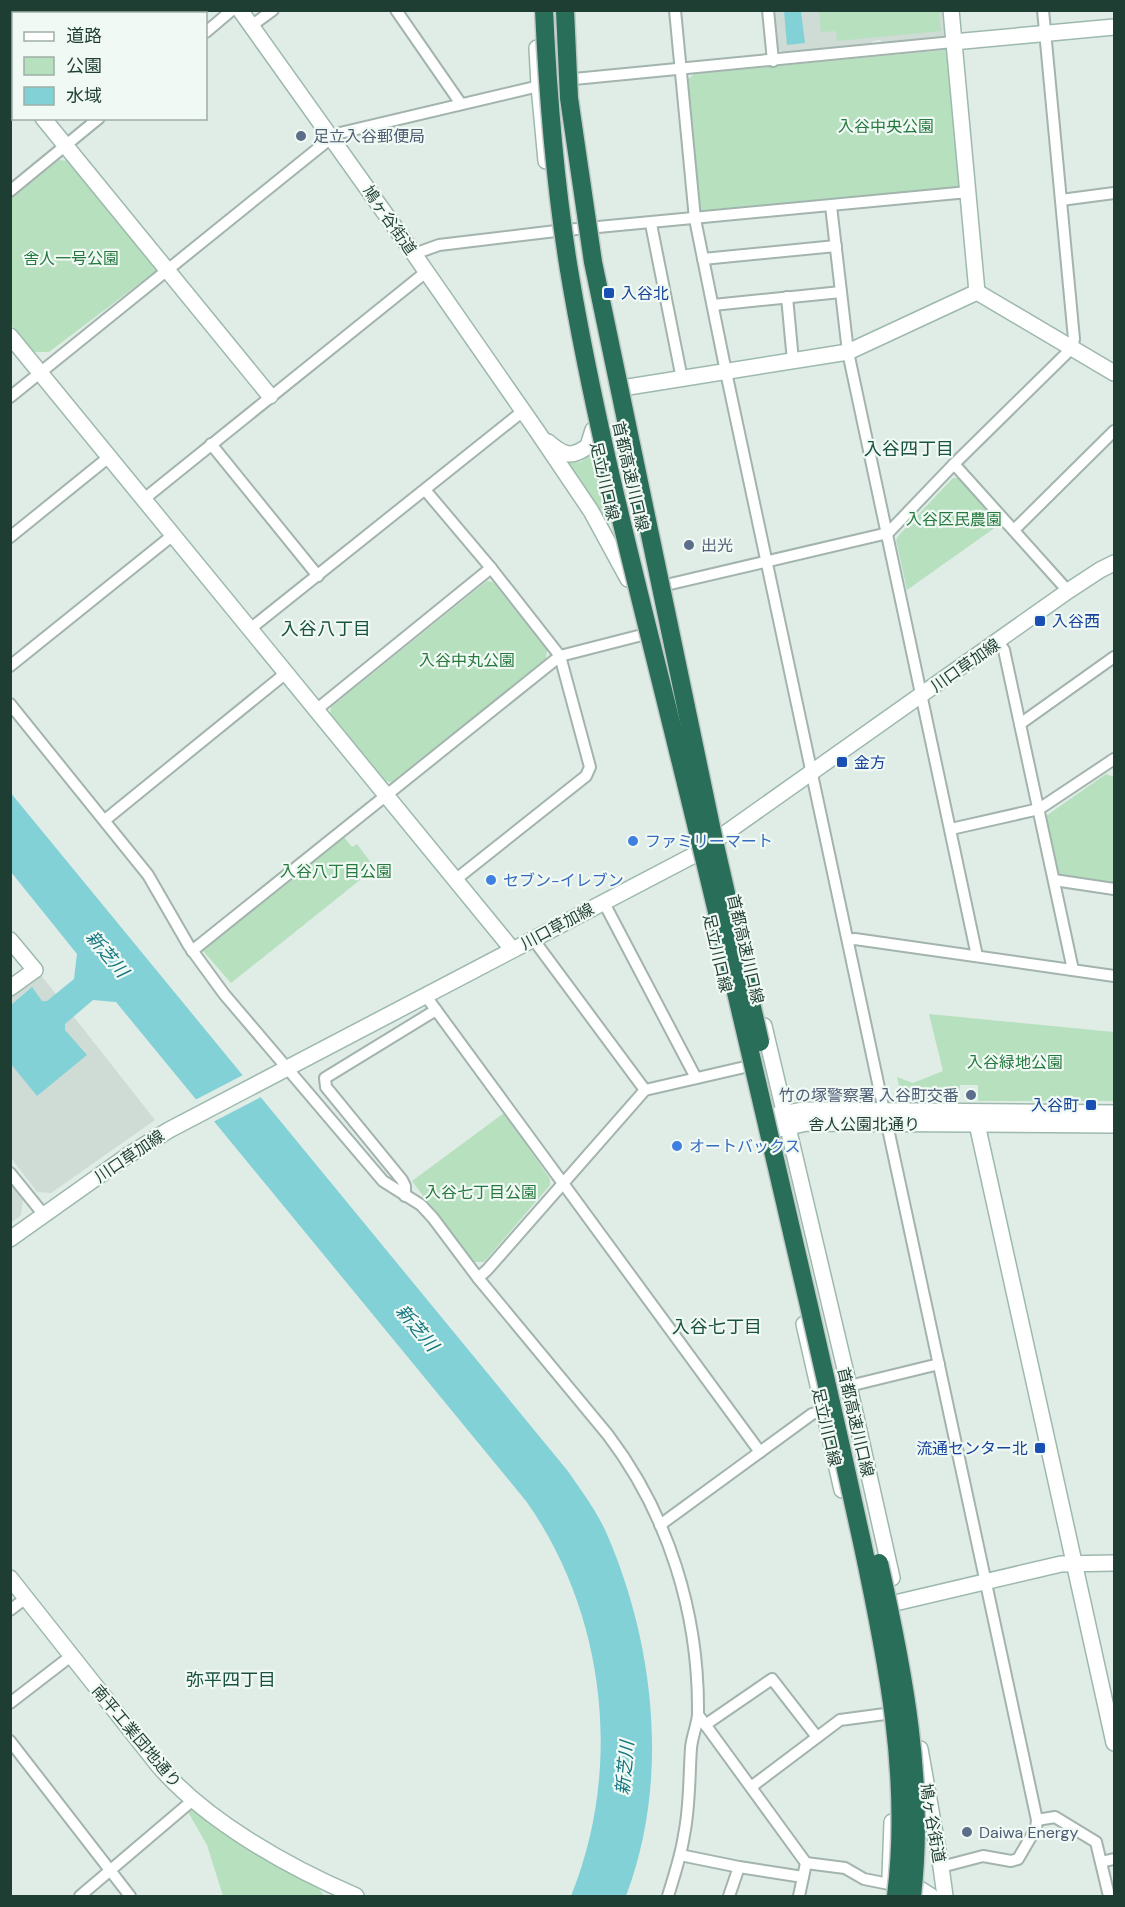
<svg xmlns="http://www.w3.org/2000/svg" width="1125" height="1907" viewBox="0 0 1125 1907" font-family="'DM Sans','Noto Sans JP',sans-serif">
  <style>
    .built { fill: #cedcd5 }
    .green { fill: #b6e0be }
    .water { fill: #82d1d7 }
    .pier { fill: #e0ece6 }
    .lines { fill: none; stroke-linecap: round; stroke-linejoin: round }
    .street-casing { stroke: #a2b4ad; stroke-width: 14 }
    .secondary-casing { stroke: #9db9ad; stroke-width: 18 }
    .street { stroke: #fff; stroke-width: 10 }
    .secondary { stroke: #fff; stroke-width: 15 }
    .highway-bridge-casing { stroke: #c0c9c6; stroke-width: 21; stroke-linecap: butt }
    .highway-bridge { stroke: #286e59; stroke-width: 18 }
    .service-dot { fill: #5c6f8a; stroke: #f1f9f4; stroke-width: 2 }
    .transit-dot { fill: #1a4fb4; stroke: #f1f9f4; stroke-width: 2 }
    .shop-dot { fill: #3f7fe0; stroke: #f1f9f4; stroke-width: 2 }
    .labels { text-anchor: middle; stroke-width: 4.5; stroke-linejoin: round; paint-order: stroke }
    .park-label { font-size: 16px; fill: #25793e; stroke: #f1f9f4 }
    .service-label { font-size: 16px; fill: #4e5e75; stroke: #f1f9f4; text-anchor: start }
    .street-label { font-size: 16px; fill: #1f3e33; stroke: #f1f9f4 }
    .transit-label { font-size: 16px; fill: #164399; stroke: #f1f9f4; text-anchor: start }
    .shop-label { font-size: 16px; fill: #366cbe; stroke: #f1f9f4; text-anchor: start }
    .neighbourhood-label { font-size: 18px; fill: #195240; stroke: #f1f9f4 }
    .water-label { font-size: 18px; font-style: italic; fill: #137780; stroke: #f1f9f4 }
  </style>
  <rect width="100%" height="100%" fill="#e0ece6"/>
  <g class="built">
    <polygon points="774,11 944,11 947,33 943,38 884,44 880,40 873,41 870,45 784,53 778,49"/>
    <polygon points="40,974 155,1120 51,1193 37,1192 11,1158 11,997"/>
    <polygon points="11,1183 23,1199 21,1215 11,1223"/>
  </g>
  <g class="green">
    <polygon points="819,11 939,11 941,31 837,41 836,31 821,32"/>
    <polygon points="945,50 949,53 962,183 957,189 703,212 699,211 687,80 694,74"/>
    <polygon points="59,160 70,161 157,267 156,271 49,352 33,352 11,324 11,199"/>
    <polygon points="591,454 593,455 596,462 611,534 565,463 581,462"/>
    <polygon points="953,478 960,478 1000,524 907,590 896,540 899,535"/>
    <polygon points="487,581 493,582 547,650 546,659 392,782 383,781 330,715 331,707"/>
    <polygon points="1106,774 1114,777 1114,884 1061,877 1058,872 1046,816"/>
    <polygon points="344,837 352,847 357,844 375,868 231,983 203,951"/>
    <polygon points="929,1014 1114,1032 1114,1101 978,1101 978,1085 960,1085 959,1101 902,1100 897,1077 913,1083 943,1071"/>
    <polygon points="504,1113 550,1179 550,1185 484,1262 473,1262 412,1181"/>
    <polygon points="193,1808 274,1863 319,1889 324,1896 223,1896 207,1845 188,1812"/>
  </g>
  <g class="water">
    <polygon points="784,11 801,11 805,43 787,45"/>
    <path d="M10 792 567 1470C581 1490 596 1510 606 1532 655 1644 670 1780 626 1896H571C623 1768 606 1614 526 1501L116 1002 93 1000 65 1024V1030L87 1055 37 1096 11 1064V1005L32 987 42 1001H47L74 979 77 954 11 872Z"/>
  </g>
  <polygon class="pier" points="245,1074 263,1096 211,1123 193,1101"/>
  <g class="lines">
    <defs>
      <g id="street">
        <polyline points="396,10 461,104"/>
        <polyline points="675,10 695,219 726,372 884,1111"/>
        <polyline points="768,10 773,61"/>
        <polyline points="251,26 273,10"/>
        <polyline points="206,32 232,10"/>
        <polyline points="574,79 953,42"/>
        <polyline points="10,191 99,118"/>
        <polyline points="1061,200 1114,193"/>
        <polyline points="831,206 848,352 977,956"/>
        <polyline points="651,224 682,379"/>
        <polyline points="414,254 439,245 556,231 968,192"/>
        <polyline points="703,259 836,246"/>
        <polyline points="787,297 793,361"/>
        <polyline points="713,305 841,292"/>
        <polyline points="10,397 331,138 340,133 539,86"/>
        <polyline points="211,444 318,576"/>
        <polyline points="954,464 1068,591"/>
        <polyline points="426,491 491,568 560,656 590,767 586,776 455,880"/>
        <polyline points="144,499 426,272"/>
        <polyline points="1014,530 1114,431"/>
        <polyline points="10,537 109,457"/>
        <polyline points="666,585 888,533 954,464 1072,348 1074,339 1043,10"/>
        <polyline points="250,629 523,411"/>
        <polyline points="998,642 1004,650 1073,970"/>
        <polyline points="10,666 173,535"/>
        <path d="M10 704 148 875 189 946 224 994 383 1181 421 1205 433 1218 478 1278 608 1435C668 1514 699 1613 698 1713 698 1723 692 1736 691 1748 689 1777 690 1806 684 1835 681 1856 674 1876 668 1896"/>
        <polyline points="316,710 491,568"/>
        <polyline points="1020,724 1114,657"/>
        <polyline points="105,820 286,673"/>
        <polyline points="951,829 1039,809 1114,759"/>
        <polyline points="1054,880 1114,889"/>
        <polyline points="603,901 696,1078"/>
        <polyline points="533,939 645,1090"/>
        <polyline points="848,940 855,939 1114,976"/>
        <polyline points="192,951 560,656 642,635"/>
        <polyline points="425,995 760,1452"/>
        <polyline points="887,1124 1037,1820 1036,1828 1018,1859 1011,1861 983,1856 941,1867"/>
        <polyline points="10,1173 44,1215"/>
        <polyline points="405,1196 405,1186 402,1180 326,1087 325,1078 436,1010"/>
        <polyline points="478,1278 487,1270 645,1090 745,1067"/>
        <polyline points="849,1386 939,1364"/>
        <polyline points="660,1525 812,1414 823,1411"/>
        <polyline points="10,1610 26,1598"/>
        <polyline points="10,1703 71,1656"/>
        <polyline points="699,1716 806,1863 799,1896"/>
        <polyline points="705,1725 772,1679 817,1737"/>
        <polyline points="10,1741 130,1896"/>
        <polyline points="751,1787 840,1720 885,1714"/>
        <polyline points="1037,1820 1055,1817 1096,1842 1109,1896"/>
        <polyline points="680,1855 739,1867 803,1877"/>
        <polyline points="1101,1862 1114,1859"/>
        <polyline points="806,1863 845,1868 864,1879 889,1884"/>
        <polyline points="80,1896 193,1800"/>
        <polyline points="729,1896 739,1867"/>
      </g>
      <g id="secondary">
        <polyline points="240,10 414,254 537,431 591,511 628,579"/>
        <polyline points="951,10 977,292 1114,373"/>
        <polyline points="953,42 1114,27"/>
        <polyline points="537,48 539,86 546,161"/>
        <polyline points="10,79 14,82"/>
        <polyline points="43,118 270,396"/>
        <polyline points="10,336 512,949"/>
        <polyline points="622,388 848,352 977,292"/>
        <path d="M548 442C563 455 571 459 588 446L593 430"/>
        <polyline points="10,940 35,970 10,988"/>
        <polyline points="764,1026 849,1386 892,1578"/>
        <polyline points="977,1112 977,1124 1114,1743"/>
        <polyline points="776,1115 804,1110 1114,1113"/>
        <polyline points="779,1129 807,1123 1114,1125"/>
        <polyline points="10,1239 127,1156 169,1130 696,854 1068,591 1100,570 1114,563"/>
        <polyline points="804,1324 842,1490"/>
        <path d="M10 1578 158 1765C206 1821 288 1867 356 1896"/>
        <polyline points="878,1607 1061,1564 1114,1563"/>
        <polyline points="920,1749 941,1867 945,1896"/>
        <polyline points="890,1876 892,1822"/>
        <polyline points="904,1886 920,1889 931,1896"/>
      </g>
    </defs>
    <use href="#street" class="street-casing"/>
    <use href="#secondary" class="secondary-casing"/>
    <use href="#street" class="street"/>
    <use href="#secondary" class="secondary"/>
    <defs>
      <g id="highway-bridge">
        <path d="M544 10C548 97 555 184 569 270 596 432 639 591 678 751 724 936 766 1121 809 1306 827 1385 845 1463 862 1542 887 1659 911 1777 896 1896"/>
        <polyline points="565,10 569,98 593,262 713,836 760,1042"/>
        <path d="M879 1563C904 1673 925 1784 912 1896"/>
      </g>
    </defs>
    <use href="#highway-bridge" class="highway-bridge-casing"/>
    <use href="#highway-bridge" class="highway-bridge"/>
  </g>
  <g class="service-dot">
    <circle cx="301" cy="136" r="6"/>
    <circle cx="689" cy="545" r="6"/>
    <circle cx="971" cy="1095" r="6"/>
    <circle cx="967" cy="1832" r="6"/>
  </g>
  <g class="transit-dot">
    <rect x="603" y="287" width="12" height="12" rx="3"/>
    <rect x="1034" y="615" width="12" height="12" rx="3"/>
    <rect x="836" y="756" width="12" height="12" rx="3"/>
    <rect x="1085" y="1099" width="12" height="12" rx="3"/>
    <rect x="1034" y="1442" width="12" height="12" rx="3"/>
  </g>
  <g class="shop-dot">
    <circle cx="633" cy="841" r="6"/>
    <circle cx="491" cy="880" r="6"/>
    <circle cx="677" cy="1146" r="6"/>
  </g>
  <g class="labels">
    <g class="park-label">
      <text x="886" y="132">入谷中央公園</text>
      <text x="71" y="264">舎人一号公園</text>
      <text x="954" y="525">入谷区民農園</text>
      <text x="467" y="666">入谷中丸公園</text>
      <text x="336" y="877">入谷八丁目公園</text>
      <text x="1015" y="1068">入谷緑地公園</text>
      <text x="481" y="1198">入谷七丁目公園</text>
    </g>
    <g class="service-label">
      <text x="313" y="142">足立入谷郵便局</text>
      <text x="701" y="551">出光</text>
      <text x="959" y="1101" text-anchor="end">竹の塚警察署 入谷町交番</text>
      <text x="979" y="1838">Daiwa Energy</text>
    </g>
    <g class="street-label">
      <text transform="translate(390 220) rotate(55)" y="6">鳩ヶ谷街道</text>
      <text transform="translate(631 476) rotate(77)" y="6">首都高速川口線</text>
      <text transform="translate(605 481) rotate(77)" y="6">足立川口線</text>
      <text transform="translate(965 665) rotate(-35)" y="6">川口草加線</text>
      <text transform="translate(557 926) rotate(-28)" y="6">川口草加線</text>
      <text transform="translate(746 949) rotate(77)" y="6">首都高速川口線</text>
      <text transform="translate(718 953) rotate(77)" y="6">足立川口線</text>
      <text x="864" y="1130">舎人公園北通り</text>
      <text transform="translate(129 1156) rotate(-34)" y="6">川口草加線</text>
      <text transform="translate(856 1422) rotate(77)" y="6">首都高速川口線</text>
      <text transform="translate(827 1427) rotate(77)" y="6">足立川口線</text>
      <text transform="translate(137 1736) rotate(50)" y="6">南平工業団地通り</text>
      <text transform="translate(933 1823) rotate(80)" y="6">鳩ヶ谷街道</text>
    </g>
    <g class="transit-label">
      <text x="621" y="299">入谷北</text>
      <text x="1052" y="627">入谷西</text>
      <text x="854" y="768">金方</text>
      <text x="1079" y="1111" text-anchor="end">入谷町</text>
      <text x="1028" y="1454" text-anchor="end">流通センター北</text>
    </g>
    <g class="shop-label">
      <text x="645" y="847">ファミリーマート</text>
      <text x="503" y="886">セブン-イレブン</text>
      <text x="689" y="1152">オートバックス</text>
    </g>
    <g class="neighbourhood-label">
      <text x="909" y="455">入谷四丁目</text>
      <text x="326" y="635">入谷八丁目</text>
      <text x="717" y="1333">入谷七丁目</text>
      <text x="231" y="1686">弥平四丁目</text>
    </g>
    <g class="water-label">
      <text transform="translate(107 954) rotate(50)" y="6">新芝川</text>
      <text transform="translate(417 1328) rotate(50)" y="6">新芝川</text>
      <text transform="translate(625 1768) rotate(-85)" y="6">新芝川</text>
    </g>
  </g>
  <rect width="1125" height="1907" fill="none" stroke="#1f3e33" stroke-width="24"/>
  <rect x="12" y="12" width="195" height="108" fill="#f1f9f4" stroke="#9daea7" stroke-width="1.5"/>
  <rect x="24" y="32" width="30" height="9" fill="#ffffff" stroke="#9daea7" stroke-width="1.5"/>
  <text x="66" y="42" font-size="18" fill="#1f3e33">道路</text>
  <rect x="24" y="57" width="30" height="18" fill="#b6e0be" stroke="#9daea7" stroke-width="1.5"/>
  <text x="66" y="72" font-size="18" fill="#1f3e33">公園</text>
  <rect x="24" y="87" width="30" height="18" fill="#82d1d7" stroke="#9daea7" stroke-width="1.5"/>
  <text x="66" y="102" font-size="18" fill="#1f3e33">水域</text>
</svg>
